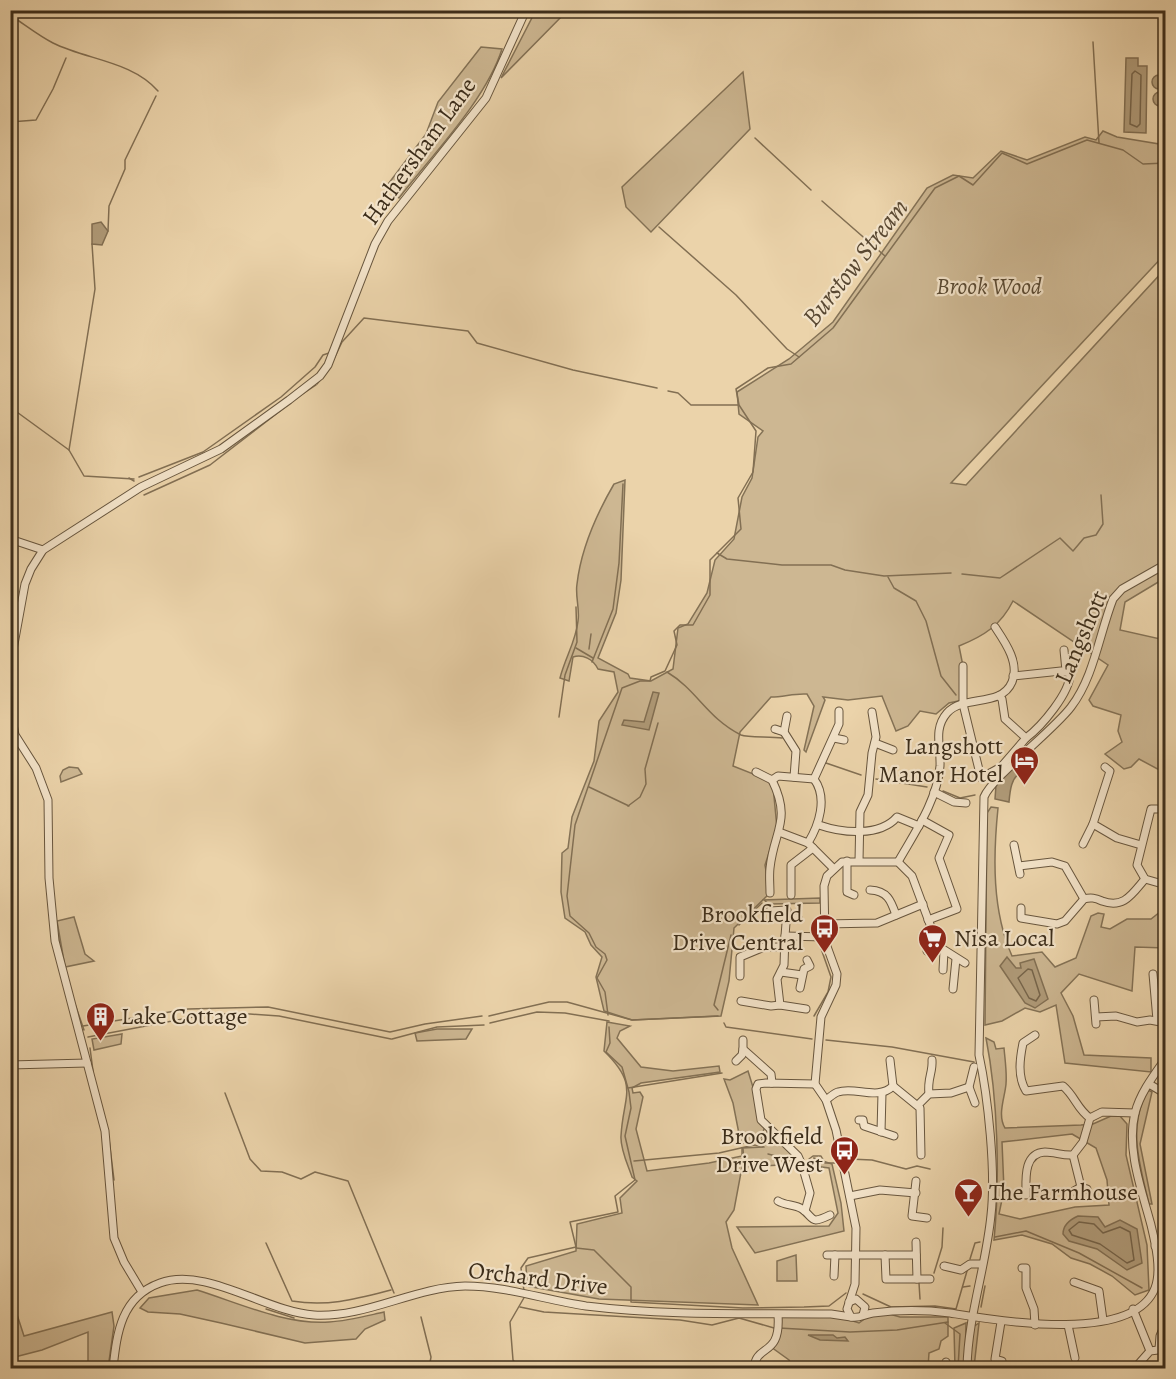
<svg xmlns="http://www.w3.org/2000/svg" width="1176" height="1379" viewBox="0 0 1176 1379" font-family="Alegreya,serif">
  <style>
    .green { fill: #cdb792; stroke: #847256; stroke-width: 1.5; fill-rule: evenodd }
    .water { fill: #b09b79; stroke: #826f53; stroke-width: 1.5 }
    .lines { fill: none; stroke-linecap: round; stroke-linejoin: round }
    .shore { stroke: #76644a; stroke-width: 1.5 }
    .stream { stroke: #826f53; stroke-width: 1.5 }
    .minor-casing { stroke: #68563e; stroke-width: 9 }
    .minor { stroke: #f2e2c8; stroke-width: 7 }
    .labels { text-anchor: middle; stroke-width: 4.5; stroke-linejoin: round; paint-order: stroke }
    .street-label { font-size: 24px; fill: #3c2d1a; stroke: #f2e2c8 }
    .park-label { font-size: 24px; font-style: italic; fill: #594932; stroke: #f2e2c8 }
    .poi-label { font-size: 24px; fill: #3c2d1a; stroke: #f2e2c8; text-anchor: end }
    .water-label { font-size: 26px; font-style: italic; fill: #594832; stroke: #f2e2c8 }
  </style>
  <rect width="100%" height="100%" fill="#ebd3aa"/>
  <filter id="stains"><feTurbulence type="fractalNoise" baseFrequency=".00333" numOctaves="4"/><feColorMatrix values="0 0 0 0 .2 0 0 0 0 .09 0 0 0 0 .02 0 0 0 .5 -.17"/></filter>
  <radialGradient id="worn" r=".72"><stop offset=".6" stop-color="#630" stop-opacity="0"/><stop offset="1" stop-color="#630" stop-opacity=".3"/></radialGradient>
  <g class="green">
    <polygon points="536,10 567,11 501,78"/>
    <path d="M481 47 502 49C486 100 432 155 399 198L386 187 426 134 438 102Z"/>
    <polygon points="743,72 750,129 651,232 626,207 622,187"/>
    <path d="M1103 131 1117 137 1165 145V254L951 483 966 485 1165 269V578L1125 602 1120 630 1165 640V773L1139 759 1131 767 1124 769 1105 754 1122 742 1118 731 1121 715 1093 706 1089 700 1108 665 1013 601C1001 625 984 636 959 646L963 666V700L949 703 936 714 920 711 908 726 896 731 882 696 848 700 823 697 825 700 806 752 804 750 814 706 807 694C794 693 784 697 771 697L740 732 733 766 771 781 773 786 777 828 765 865 770 893 734 928 729 981 721 1016 632 1020 604 1011 596 977 602 957 591 945 585 932 565 918 561 892 562 853 568 848 572 817 594 761 599 721 618 692 614 672 598 669C593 659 583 654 573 657L569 681 560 678C565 658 576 641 578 621 580 609 575 596 577 584 581 549 596 515 614 484L625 480 621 580 616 613 598 658 628 674 630 678 651 681 673 669 678 628 688 624 707 593 715 560 734 539 742 497 752 478 758 437 763 431 739 414 737 392 789 359 833 322 927 188 953 175 973 178 1001 151 1027 160 1085 137 1096 140Z"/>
    <polygon points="69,767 78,768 82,774 61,782 60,776 63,770"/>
    <path d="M991 807 998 808C993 857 992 911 1012 956L1042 952 1055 967 1076 958 1091 916 1098 913 1104 914 1101 927 1110 929 1127 919H1151L1165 908 1166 948 1135 947 1132 991 1079 974 1061 993 1073 1016 1084 1055 1151 1058V1072L1065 1063 1056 1005 1040 1012 1025 1008 1002 1021 985 1025 987 813Z"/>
    <polygon points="820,898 820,903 769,904 764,900"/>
    <polygon points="74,917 85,954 94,961 65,967 57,921"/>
    <path d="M607 1022 630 1026 620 1031 617 1038 641 1067 673 1071 719 1066 720 1072 641 1083 632 1088 633 1093 640 1092 643 1097 636 1129 647 1171 709 1163 742 1156V1148L762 1147 759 1144 769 1129 794 1156 798 1164 742 1167 734 1210 726 1222 732 1248 758 1305 599 1299 527 1286 526 1266 576 1251 577 1224 622 1213 620 1198 637 1181 632 1177C628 1165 620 1149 621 1136 623 1095 640 1086 604 1051Z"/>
    <polygon points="437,1029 472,1029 466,1039 417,1041 415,1033"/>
    <polygon points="122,1034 121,1044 94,1050 92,1039"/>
    <path d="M986 1038 994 1042 996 1049 1004 1048C1005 1060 1007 1072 1006 1084 1005 1097 997 1115 1005 1128L1081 1125 1093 1124 1111 1116H1120L1127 1124 1126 1155 1147 1245 1149 1290 1135 1295 1112 1276 1090 1264 1071 1258 1052 1244 1022 1235 994 1240C1000 1179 998 1099 986 1038ZM1072 1134 1096 1148 1107 1180 1109 1205 1075 1207 1020 1219 999 1214 1004 1190 1002 1142Z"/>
    <polygon points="748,1071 765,1126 761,1138 741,1144 733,1103 724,1079 730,1080"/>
    <path d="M1148 1090 1152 1092 1140 1144 1152 1204H1149C1140 1165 1127 1128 1148 1090Z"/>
    <polygon points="814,1158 832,1164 841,1203 844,1231 755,1253 737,1227 829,1226 838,1213 829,1168 814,1166"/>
    <polygon points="796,1255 797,1281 777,1281 777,1261"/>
    <path d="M197 1290C239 1303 285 1325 329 1322 348 1321 366 1316 384 1312L385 1320 365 1329 356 1339 305 1343 221 1323 180 1314 148 1312 140 1308 149 1298Z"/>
    <polygon points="10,1293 24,1336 112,1312 114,1326 108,1368 88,1368 88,1332 42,1350 11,1358"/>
    <polygon points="886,1313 900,1317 948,1317 948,1336 941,1341 939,1349 929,1353 928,1368 792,1368 789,1360 771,1347 778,1315 831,1314 859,1323 870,1315"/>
    <polygon points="966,1323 965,1364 963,1368 955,1368 954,1328"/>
    <polygon points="979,1323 974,1367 970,1366 973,1327"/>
  </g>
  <g class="water">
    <polygon points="1126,58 1138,58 1138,66 1147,66 1146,133 1124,132"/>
    <circle cx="1159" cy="82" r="7"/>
    <circle cx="1160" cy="99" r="7"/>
    <polygon points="101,222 108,231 102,245 92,244 92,224"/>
    <polygon points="653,692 659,693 649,730 622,725 624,720 644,722"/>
    <path d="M1017 765 1021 772C1011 778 1010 791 1009 802L995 799 996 785Z"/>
    <polygon points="1007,957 1016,968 1021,968 1020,963 1034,959 1048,999 1035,1008 1025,1003 1000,966"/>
    <path d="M1078 1216 1098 1217 1105 1227 1120 1220 1137 1229 1142 1263 1127 1270 1097 1249 1069 1241 1063 1234C1063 1225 1069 1220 1078 1216Z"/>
    <polygon points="808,1335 833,1335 837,1338 845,1337 848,1341 820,1340"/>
  </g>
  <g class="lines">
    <g class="shore">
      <polygon points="1135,71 1141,75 1140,124 1137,127 1130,124 1132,74"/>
      <polygon points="1028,969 1032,970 1040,995 1036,1001 1029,998 1018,978"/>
      <polygon points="1079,1222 1094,1224 1103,1233 1120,1227 1130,1232 1134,1260 1127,1263 1100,1244 1072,1235 1069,1230"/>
    </g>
    <g class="stream">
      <path d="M10 15C24 24 39 36 53 43 87 60 132 61 158 91"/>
      <polyline points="1093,42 1099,143"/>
      <polyline points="10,122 36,120 53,89 66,58"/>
      <polyline points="755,138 811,190"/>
      <polyline points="822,201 885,256"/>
      <polyline points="659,227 736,295 787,349 799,357"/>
      <polyline points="108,231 109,206 125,169 125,160 156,96"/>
      <polyline points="332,363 342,342 364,318 468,331 477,343 573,370 657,388"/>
      <polyline points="317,384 321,379"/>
      <polyline points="668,391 678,393 691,405 738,405"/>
      <polyline points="295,399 316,385"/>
      <polyline points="10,407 69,450 84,476 134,479"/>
      <polyline points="69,450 95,289 92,244"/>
      <polyline points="139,477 203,452 281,397 315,367 323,355 329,353"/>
      <polyline points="129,478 134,481"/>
      <polyline points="144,495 210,465 284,408"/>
      <polyline points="717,553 727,559 782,565 831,565 845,570 884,576 951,573"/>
      <polyline points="962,574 1000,578 1060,538 1073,551 1084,538 1096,535 1103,524 1101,495"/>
      <polyline points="888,577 894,588 916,601 926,621 941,676 956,695"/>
      <polyline points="576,648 593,658"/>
      <polyline points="589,649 591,634"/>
      <polyline points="592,662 613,609 619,563 623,484"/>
      <path d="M667 672C697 690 707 718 741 735 748 738 772 736 782 738"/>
      <polyline points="559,717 565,675 577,642 576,607"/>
      <polyline points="826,763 861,775"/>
      <polyline points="876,779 927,787"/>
      <polyline points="589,787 629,806"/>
      <polyline points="943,791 960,798 975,795"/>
      <polyline points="628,806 640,797 646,784 645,769 658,723"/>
      <polyline points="739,925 762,903"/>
      <polyline points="58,933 60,947"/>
      <polyline points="75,1004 84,1030"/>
      <polyline points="718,1010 714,1005 731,935"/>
      <polyline points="608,1015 605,992 597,978 607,960 605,954 596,947 589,933 570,916 567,896 575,825 622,688 640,681 650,681 651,677 665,671 677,645 674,631 680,625 693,625 710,595 710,560 741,529 738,498 753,472 756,431 739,405 736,389 768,368 791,364 833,328 935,188 959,176 973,185 1002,153 1027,164 1087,140 1123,150 1143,164 1166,163"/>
      <polyline points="489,1016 549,1002 567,1002 632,1020 718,1016"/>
      <polyline points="814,1016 828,992 831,977 818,940"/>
      <polyline points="490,1023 537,1012 565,1013 609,1021"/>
      <polyline points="724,1023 726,1027 812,1039"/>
      <polyline points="83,1026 188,1009 268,1007 390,1032 425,1024 482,1016"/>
      <polyline points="88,1037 209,1014 250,1014 279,1016 391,1039"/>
      <polyline points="392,1039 437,1027 484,1025"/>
      <polyline points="826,1040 892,1047 974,1062"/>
      <polyline points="90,1048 93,1071"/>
      <polyline points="628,1088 722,1073"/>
      <polyline points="225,1093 250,1159 261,1171 282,1172 301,1179 315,1172 348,1181 394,1293"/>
      <polyline points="109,1139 114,1180"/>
      <polyline points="743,1149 744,1162"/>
      <polyline points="768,1154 796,1161"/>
      <polyline points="809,1159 813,1156 821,1156 825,1163 835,1163"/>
      <polyline points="849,1159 872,1160 906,1169 917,1166 930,1169"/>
      <polyline points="634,1161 719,1153 754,1145 764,1147"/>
      <polyline points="735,1162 742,1162"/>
      <polyline points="995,1237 1026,1231 1079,1253 1142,1288"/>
      <path d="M266 1243 292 1301C328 1307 356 1299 391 1290"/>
      <polyline points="576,1248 594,1250 631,1287 631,1302 743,1308 804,1307 829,1306 846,1293"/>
      <polyline points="970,1259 975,1243 980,1242"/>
      <polyline points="934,1273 942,1247 943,1228"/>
      <polyline points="919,1283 920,1299"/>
      <polyline points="963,1287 970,1286"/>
      <polyline points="524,1291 521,1268 528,1258 576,1247 570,1222 618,1212 615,1196 635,1180 625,1136 631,1108 629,1092 622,1067 606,1052 610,1043 609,1027"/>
      <polyline points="863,1294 891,1307 935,1306 956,1309 967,1271"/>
      <polyline points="520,1307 544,1312 680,1320 712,1325 739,1318 774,1328"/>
      <polyline points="981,1307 985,1286"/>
      <polyline points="266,1309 294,1318"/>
      <polyline points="421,1317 431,1357 429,1368"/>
      <polyline points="945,1323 960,1334 958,1368"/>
      <polyline points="779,1328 850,1332 897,1330 948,1322"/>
      <polyline points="519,1368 513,1360 510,1322 525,1296"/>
    </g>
    <defs>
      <g id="minor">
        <polyline points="10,539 43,550"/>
        <polyline points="1064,650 1066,671"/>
        <polyline points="10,666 25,584 31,569 43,550 141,487 221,449 289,400 320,376 328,365 375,244 388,221 486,98 526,10"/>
        <polyline points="963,666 963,704 981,778 1001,767 1026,738"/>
        <path d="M999 696 1002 699 1005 719 1026 738C1041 727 1071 692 1070 673L1061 671 1013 676"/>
        <polyline points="10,707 15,735 36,768 48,800 49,878 55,941 105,1131 114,1238 124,1262 142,1292"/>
        <polyline points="787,716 784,732 796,751 794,777"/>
        <polyline points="775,729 784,732"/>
        <polyline points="834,738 844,740"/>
        <polyline points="875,743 893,750"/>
        <polyline points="1105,767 1110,771 1093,824 1117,838 1141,845"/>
        <polyline points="756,772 772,780 778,776 814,779"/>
        <polyline points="934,792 954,802 966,803"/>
        <polyline points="1157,809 1151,809 1137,865 1145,879 1166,885"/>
        <polyline points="922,820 949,835 939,858 957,909 928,920"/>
        <path d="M819 825C842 833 880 837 897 817L919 826"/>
        <polyline points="779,832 808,843 833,868"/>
        <path d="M808 843C819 825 828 798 814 779L839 724V711"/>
        <polyline points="1083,844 1093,824"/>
        <polyline points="1014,845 1020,874"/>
        <polyline points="847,861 847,892 854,895"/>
        <polyline points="859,861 860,812 868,795 872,753 876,737 872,712"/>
        <path d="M898 862C915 832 937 801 940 766 941 747 933 729 947 713 964 694 1001 708 1012 682 1020 663 1005 642 995 627"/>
        <polyline points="1019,866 1052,862 1065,866 1084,899"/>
        <path d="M870 890C888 891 891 901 896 915"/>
        <path d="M770 893C770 885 769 876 770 868 774 830 792 821 772 780"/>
        <polyline points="791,895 791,865 813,848"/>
        <path d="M1021 908V918L1057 924 1065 921 1084 899C1091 897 1095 898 1102 901 1124 909 1132 894 1145 879"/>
        <polyline points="770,911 787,910 785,936"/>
        <polyline points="787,917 798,918"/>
        <polyline points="824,924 877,923 923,904"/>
        <polyline points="927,951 938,946"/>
        <path d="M965 963 938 946 912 876 898 862H842L827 876 824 886 825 941 837 974 836 985 821 1017 815 1084 826 1100 836 1130 856 1228 855 1284 847 1309 851 1317C859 1319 865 1314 873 1313 897 1310 926 1310 950 1313 994 1320 1133 1345 1155 1288 1162 1270 1155 1242 1151 1225 1142 1191 1126 1149 1135 1113 1140 1093 1154 1075 1166 1058"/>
        <polyline points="943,970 944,951"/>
        <polyline points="781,972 802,975"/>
        <polyline points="1153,974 1157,1020"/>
        <polyline points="740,976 740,957 764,947 784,947"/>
        <polyline points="800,988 804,969 810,966 807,960"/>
        <polyline points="953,989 956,959"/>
        <polyline points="1094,1000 1096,1024"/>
        <polyline points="741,1001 771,1006 780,1005"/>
        <polyline points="806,1009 780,1005 777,979 784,965 785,936 825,937"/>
        <polyline points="1096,1017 1116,1016 1137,1022 1150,1020 1166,1023"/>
        <path d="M1035 1035 1023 1043C1020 1058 1017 1076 1026 1091L1063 1086C1075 1096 1077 1109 1090 1118"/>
        <polyline points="743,1040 743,1049 771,1074 772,1083"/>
        <polyline points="736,1061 742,1055 743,1049"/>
        <polyline points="10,1065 87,1063"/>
        <polyline points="974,1067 969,1087 975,1103"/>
        <polyline points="1149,1084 1166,1094"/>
        <polyline points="893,1086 920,1108 921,1155"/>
        <path d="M929 1094C927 1078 933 1073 932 1060"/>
        <path d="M826 1100C829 1098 834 1093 838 1092 855 1086 878 1101 893 1086L890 1060"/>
        <polyline points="918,1105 929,1094 951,1093 969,1087"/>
        <polyline points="859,1120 863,1120 864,1126 894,1136"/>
        <polyline points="881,1132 882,1093"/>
        <polyline points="1166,1141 1166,1146"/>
        <polyline points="1073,1155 1081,1187"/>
        <polyline points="916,1181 912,1216 927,1218"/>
        <polyline points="1074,1191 1081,1187 1087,1189"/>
        <path d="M1026 1195C1026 1180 1023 1153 1045 1152 1055 1152 1063 1156 1073 1155L1083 1142 1090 1118 1102 1112 1135 1113"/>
        <polyline points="850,1196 880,1190 916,1193"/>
        <path d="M778 1201C786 1206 795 1204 802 1209 815 1218 809 1225 830 1215"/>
        <polyline points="805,1211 810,1193 802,1165 798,1156 761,1120 756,1089 758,1084 766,1083 815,1084"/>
        <polyline points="916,1242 917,1279"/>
        <polyline points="1155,1246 1166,1245"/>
        <polyline points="827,1255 916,1255"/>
        <polyline points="885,1255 886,1279 930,1279"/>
        <polyline points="944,1266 961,1270 970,1264 982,1264"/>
        <polyline points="1022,1268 1026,1268 1026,1288 1034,1309 1035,1325"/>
        <polyline points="834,1276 835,1255"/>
        <polyline points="1074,1282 1099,1291 1103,1320"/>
        <polyline points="849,1302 856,1299 865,1307 863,1315"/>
        <polyline points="1133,1309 1150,1351"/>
        <polyline points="1001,1322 995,1359 1002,1361"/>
        <polyline points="1068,1325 1075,1358"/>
        <polyline points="1159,1349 1160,1336 1165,1324"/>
        <polyline points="1164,1349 1166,1361"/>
        <polyline points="946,1362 948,1368"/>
        <path d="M113 1368C117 1333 121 1297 160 1283 206 1266 266 1312 314 1315 366 1318 414 1287 465 1286 507 1286 545 1300 586 1306 668 1316 749 1313 831 1314L851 1317"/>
        <path d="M754 1368C756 1343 781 1358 778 1315"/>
        <path d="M967 1368C968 1316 986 1267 991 1215 996 1172 988 1097 979 1055L984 797C992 777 1053 731 1071 707 1094 677 1099 635 1113 599L1122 589 1166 564"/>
        <polyline points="1135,1368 1150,1351 1166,1349"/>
      </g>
    </defs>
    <use href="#minor" class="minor-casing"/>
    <use href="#minor" class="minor"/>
  </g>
  <defs>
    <symbol id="hotel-pin" viewBox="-11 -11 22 30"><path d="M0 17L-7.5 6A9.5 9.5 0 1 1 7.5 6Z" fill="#8f2418" stroke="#f2e2c8"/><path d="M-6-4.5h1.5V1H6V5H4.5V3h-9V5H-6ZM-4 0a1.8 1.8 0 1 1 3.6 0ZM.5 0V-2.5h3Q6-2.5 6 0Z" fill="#fff"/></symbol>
    <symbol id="bus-pin" viewBox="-11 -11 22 30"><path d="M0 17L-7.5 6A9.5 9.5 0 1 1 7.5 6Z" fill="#8f2418" stroke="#f2e2c8"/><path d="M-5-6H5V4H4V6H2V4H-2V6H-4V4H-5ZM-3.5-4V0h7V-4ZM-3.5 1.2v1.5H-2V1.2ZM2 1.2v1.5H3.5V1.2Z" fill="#fff"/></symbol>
    <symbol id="supermarket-pin" viewBox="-11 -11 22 30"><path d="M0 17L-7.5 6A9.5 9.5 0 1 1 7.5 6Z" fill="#8f2418" stroke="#f2e2c8"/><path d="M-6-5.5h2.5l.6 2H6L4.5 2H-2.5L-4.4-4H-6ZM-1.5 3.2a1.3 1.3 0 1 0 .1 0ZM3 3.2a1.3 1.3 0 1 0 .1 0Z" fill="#fff"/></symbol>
    <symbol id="building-pin" viewBox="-11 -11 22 30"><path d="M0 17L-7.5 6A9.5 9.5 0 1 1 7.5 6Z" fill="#8f2418" stroke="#f2e2c8"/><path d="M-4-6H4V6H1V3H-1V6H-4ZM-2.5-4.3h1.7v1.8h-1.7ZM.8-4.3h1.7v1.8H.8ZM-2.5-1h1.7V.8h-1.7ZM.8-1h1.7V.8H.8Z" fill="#fff"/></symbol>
    <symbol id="bar-pin" viewBox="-11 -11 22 30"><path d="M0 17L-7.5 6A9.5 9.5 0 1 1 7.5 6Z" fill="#8f2418" stroke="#f2e2c8"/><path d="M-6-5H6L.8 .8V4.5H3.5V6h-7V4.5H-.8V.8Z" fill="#fff"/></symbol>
  </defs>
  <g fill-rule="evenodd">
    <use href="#hotel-pin" x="1008" y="744" width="33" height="45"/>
    <use href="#bus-pin" x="808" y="912" width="33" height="45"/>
    <use href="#supermarket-pin" x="916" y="922" width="33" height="45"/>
    <use href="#building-pin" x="84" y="1000" width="33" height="45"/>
    <use href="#bus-pin" x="828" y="1134" width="33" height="45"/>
    <use href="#bar-pin" x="952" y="1176" width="33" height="45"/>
  </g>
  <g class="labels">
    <g class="street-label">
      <text transform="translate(419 151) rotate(-54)" y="8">Hathersham Lane</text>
      <text transform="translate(1081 637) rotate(-67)" y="8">Langshott</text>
      <text transform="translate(538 1278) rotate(7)" y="8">Orchard Drive</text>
    </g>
    <g class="park-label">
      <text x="989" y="294">Brook Wood</text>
    </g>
    <g class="poi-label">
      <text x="1003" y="754">Langshott<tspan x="1003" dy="28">Manor Hotel</tspan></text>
      <text x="803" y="922">Brookfield<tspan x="803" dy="28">Drive Central</tspan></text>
      <text x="954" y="946" text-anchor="start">Nisa Local</text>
      <text x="121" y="1024" text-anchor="start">Lake Cottage</text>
      <text x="823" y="1144">Brookfield<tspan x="823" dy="28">Drive West</tspan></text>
      <text x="989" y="1200" text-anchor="start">The Farmhouse</text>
    </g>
    <g class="water-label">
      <text transform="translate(855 262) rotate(-52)" y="9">Burstow Stream</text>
    </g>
  </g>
  <rect width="1176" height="1379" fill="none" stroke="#ebd3aa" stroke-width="36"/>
  <rect x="12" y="12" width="1152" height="1355" fill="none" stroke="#3c2d1a" stroke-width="3"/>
  <rect x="18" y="18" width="1140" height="1343" fill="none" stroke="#3c2d1a" stroke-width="1.5"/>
  <rect width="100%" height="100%" filter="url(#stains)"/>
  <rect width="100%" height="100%" fill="url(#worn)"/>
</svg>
